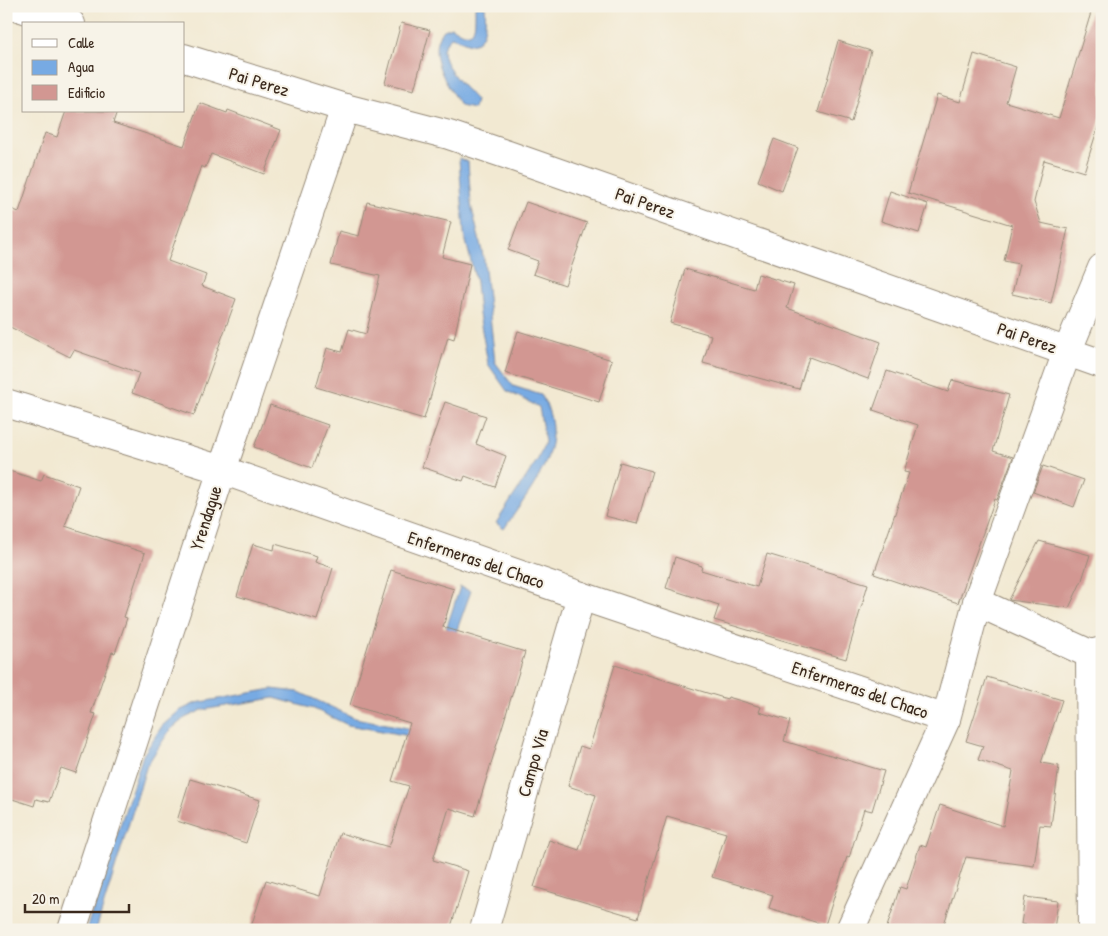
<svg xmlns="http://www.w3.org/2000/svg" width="1108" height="936" viewBox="0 0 1108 936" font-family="'Patrick Hand',sans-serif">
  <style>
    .water { fill: #77aae3; stroke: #596a80 }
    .building { fill: #d29792 }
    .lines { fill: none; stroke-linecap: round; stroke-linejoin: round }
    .minor-casing { stroke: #968a78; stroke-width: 30 }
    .minor { stroke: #fff; stroke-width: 28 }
    .labels { text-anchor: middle; stroke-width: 4; stroke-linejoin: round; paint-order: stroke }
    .street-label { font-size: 18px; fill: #3b2a1e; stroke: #f7f3e8 }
  </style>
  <rect width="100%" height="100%" fill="#f7f3e8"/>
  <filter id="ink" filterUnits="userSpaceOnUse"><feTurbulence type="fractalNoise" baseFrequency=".02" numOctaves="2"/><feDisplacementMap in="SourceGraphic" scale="10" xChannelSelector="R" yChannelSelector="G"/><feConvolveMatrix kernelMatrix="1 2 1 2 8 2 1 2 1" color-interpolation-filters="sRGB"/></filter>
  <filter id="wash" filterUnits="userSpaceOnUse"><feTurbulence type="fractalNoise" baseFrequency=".0096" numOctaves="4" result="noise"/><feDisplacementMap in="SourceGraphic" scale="20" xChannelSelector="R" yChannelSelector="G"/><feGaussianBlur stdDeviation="1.12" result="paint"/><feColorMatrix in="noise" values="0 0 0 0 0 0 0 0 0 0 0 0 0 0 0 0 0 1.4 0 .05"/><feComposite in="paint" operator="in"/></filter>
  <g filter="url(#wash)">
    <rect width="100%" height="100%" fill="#f2e9d2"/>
    <g class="water">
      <path d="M475 6H485C486 18 487 48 467 43 461 41 457 38 451 37 448 41 443 45 443 51 444 69 465 88 476 100L474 109 460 106C448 85 425 54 442 31L451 27C477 42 475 28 475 6Z"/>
      <path d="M459 158 468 162 471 204 484 260 495 362 513 386 541 395C572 445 531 488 504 529L496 523 538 459 545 442 539 407 507 391 488 364 479 314 476 282 464 233Z"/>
      <polygon points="460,587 471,591 419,735 410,736 348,725 314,709 274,698 202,710 185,718 170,730 147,765 96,930 86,930 143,755 162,726 179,711 196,703 272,689 299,692 355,718 413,729"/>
    </g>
    <g id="blocks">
      <g class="building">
        <polygon points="1093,6 1102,6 1102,114 1084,172 1044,160 1034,202 1041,223 1068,229 1051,303 1012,294 1019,264 1004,261 1012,225 908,193 937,95 960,102 974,54 1016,67 1006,102 1059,118"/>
        <polygon points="401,23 430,30 414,90 385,83"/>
        <polygon points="838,41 871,51 851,122 818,112"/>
        <polygon points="200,103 227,113 228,110 281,130 264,174 211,154 205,168 201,166 168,261 206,275 202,286 236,299 194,415 132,393 139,373 74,350 70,357 6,325 6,207 19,212 45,133 57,137 66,111 117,111 113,123 184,146"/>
        <polygon points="774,139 798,148 782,191 758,181"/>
        <polygon points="890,191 928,204 919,233 881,221"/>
        <polygon points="367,202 451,222 442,257 470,264 454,339 448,337 424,419 316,387 327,348 342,352 349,329 366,334 380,276 331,265 339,231 359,236"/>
        <polygon points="526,202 587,223 565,285 533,274 538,261 508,250"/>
        <polygon points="685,269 754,289 758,274 794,285 787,308 881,342 868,379 809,357 799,389 703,363 711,335 670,323"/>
        <polygon points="518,331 612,360 599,402 505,373"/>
        <polygon points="887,371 948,392 952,380 1009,395 993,451 1013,457 997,500 995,499 958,603 874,574 909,473 904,472 918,425 873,410"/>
        <polygon points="445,402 486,416 476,444 506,456 495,487 465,476 463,481 422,467"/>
        <polygon points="270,405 328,425 312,468 254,447"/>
        <polygon points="620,462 652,471 637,524 605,516"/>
        <polygon points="1043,466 1084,480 1074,507 1033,492"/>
        <polygon points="6,470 41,481 44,474 79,486 65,526 145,553 124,617 127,618 115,653 112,652 91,713 96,714 76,773 61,768 49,802 36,799 34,806 6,797"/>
        <polygon points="1039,541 1090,555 1082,580 1069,608 1009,600"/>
        <polygon points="253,544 274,550 275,544 317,556 315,562 333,568 317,620 237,596"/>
        <polygon points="767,554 868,584 846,659 714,620 719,605 666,588 675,557 702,566 701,570 757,587"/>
        <polygon points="391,570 454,589 443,627 525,652 475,816 449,808 433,860 468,871 450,930 250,930 266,880 320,896 340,833 389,847 409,786 392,781 410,723 350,705"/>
        <polygon points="615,665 727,699 728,697 761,707 759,712 790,721 784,741 884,771 872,811 864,809 849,858 847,857 825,925 769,908 773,895 712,877 726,833 667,816 638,918 534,887 549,840 579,850 596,795 568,786 580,746 589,749"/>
        <polygon points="987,677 1062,700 1041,763 1059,766 1051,826 1040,825 1034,866 966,857 942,930 886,930 900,887 906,889 920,845 926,847 940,805 1003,826 1013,771 978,760 983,746 966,741"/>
        <polygon points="190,779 260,800 246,843 177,821"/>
        <polygon points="1025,897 1058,901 1054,929 1021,924"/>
      </g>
    </g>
  </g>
  <g filter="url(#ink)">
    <use href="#blocks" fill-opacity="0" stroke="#968a78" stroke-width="1"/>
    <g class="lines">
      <defs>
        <g id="minor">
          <polyline points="15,6 71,24"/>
          <polyline points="184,58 345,108 449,135 508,155 1102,364"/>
          <polyline points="6,403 222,470 581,596 946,719"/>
          <polyline points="977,602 1090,654 1102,651"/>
          <polyline points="1090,654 1092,930"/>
          <polyline points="72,930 222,470 345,108"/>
          <polyline points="484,930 581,596"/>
          <polyline points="850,930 946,719 977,602 1067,352 1102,268"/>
        </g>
      </defs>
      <use href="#minor" class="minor-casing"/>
      <use href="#minor" class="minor"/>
    </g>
  </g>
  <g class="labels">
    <g class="street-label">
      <text transform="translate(259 82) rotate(17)" y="6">Pai Perez</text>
      <text transform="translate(645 203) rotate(19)" y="6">Pai Perez</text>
      <text transform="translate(1027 338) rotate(19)" y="6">Pai Perez</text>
      <text transform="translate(206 518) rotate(-72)" y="6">Yrendague</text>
      <text transform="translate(476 560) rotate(19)" y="6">Enfermeras del Chaco</text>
      <text transform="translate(860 690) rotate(19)" y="6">Enfermeras del Chaco</text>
      <text transform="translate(533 763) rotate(-74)" y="6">Campo Via</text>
    </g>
  </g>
  <rect width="1108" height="936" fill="none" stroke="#f7f3e8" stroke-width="25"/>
  <rect x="22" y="22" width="162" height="90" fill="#f7f3e8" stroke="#aca397"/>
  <rect x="32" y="39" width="25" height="8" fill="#ffffff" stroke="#aca397"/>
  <text x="68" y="48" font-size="15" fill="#3b2a1e">Calle</text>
  <rect x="32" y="60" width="25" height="15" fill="#77aae3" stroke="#aca397"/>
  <text x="68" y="72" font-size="15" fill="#3b2a1e">Agua</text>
  <rect x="32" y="85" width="25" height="15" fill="#d29792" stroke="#aca397"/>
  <text x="68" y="98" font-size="15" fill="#3b2a1e">Edificio</text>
  <path d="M25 904v8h104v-8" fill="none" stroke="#3b2a1e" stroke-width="2.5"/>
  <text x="32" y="904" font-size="15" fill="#3b2a1e" stroke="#f7f3e8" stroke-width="4" paint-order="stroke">20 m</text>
</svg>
